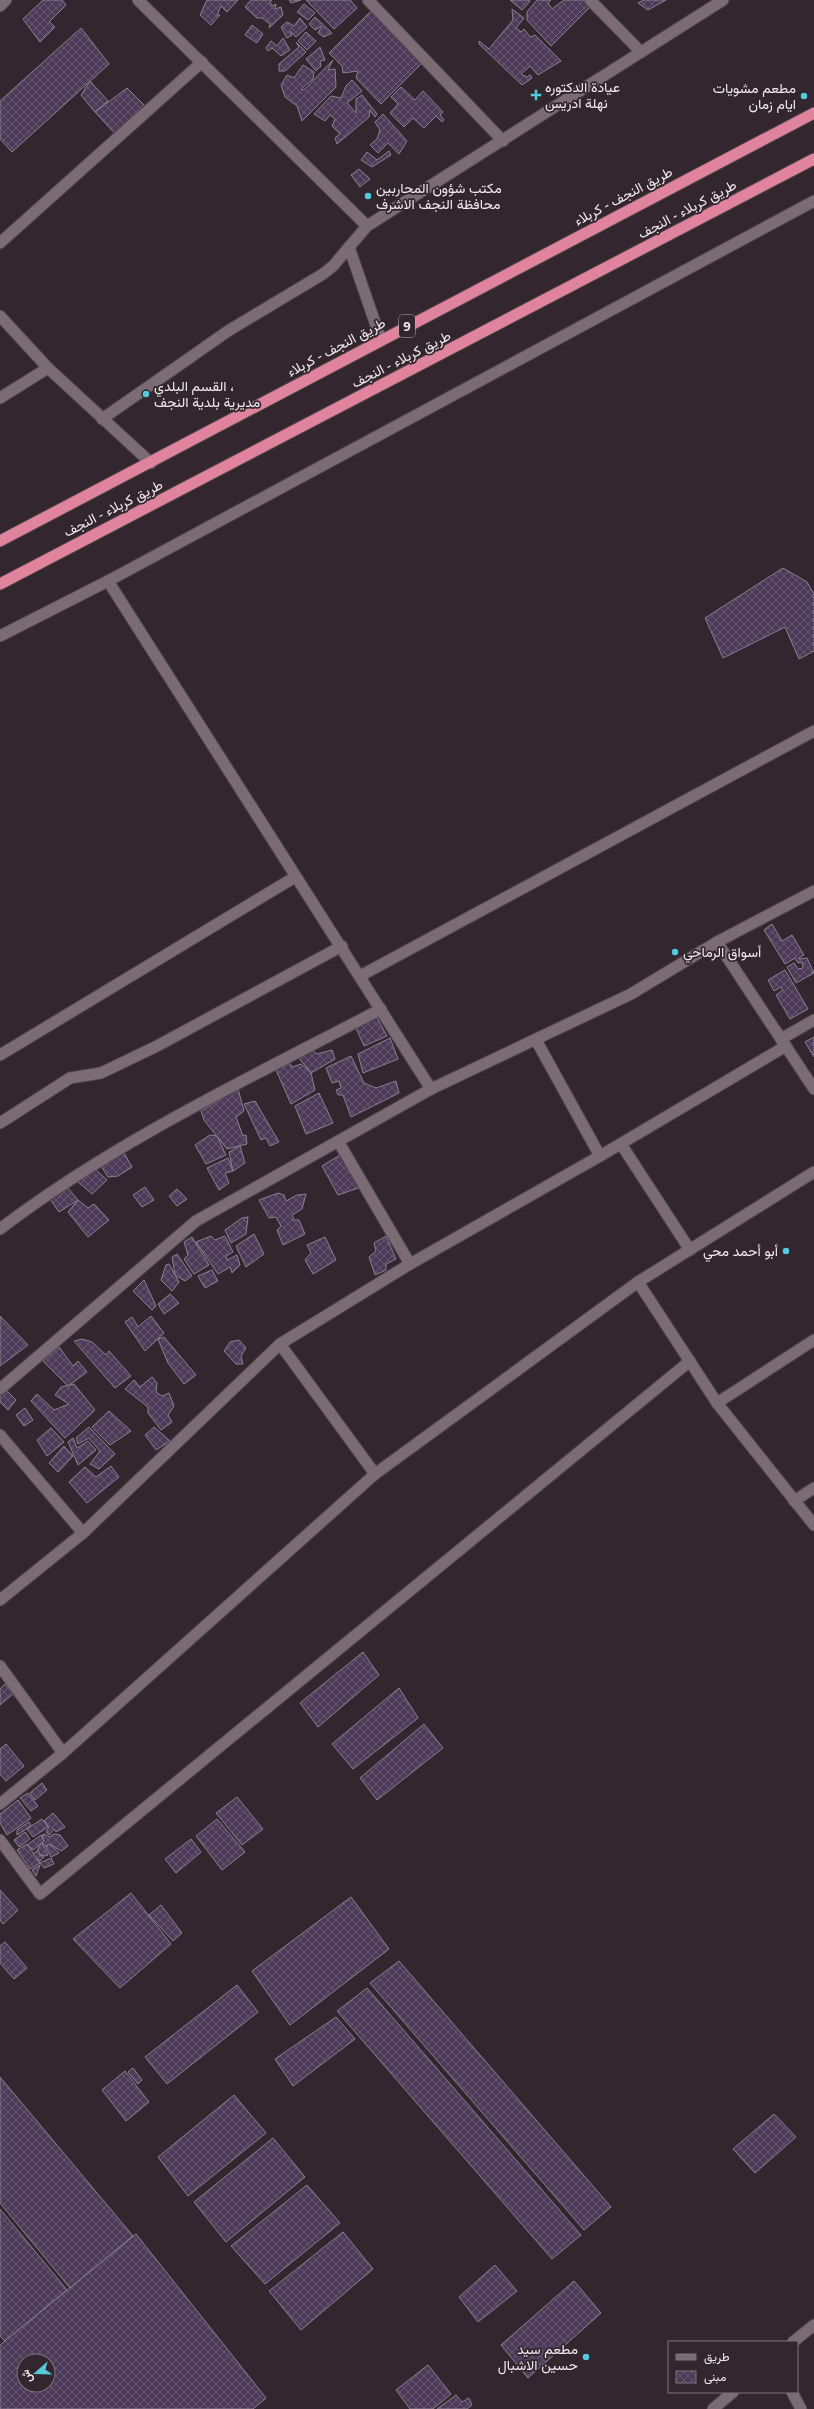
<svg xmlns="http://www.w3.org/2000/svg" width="814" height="2409" viewBox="0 0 814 2409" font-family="'Noto Sans',Vazirmatn,sans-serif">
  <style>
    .building { fill: url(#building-cross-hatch); stroke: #8b8190; fill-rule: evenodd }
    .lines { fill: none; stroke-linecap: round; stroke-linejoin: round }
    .minor-casing { stroke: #4e444b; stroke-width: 13 }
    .trunk-casing { stroke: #4e444b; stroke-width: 13 }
    .minor { stroke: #7a6b75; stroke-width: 11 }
    .trunk { stroke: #e0849d; stroke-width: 11 }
    .poi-dot { fill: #53cbdb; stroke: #33262e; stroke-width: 1.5 }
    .labels { text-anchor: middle; stroke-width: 3.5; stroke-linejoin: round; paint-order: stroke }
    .shield { fill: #33262e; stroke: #b9afb6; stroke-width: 1 }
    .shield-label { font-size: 13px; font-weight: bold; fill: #f3eaf0 }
    .poi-label { font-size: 14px; fill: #f3eaf0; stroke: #33262e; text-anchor: start }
    .street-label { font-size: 14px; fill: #f3eaf0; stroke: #33262e }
  </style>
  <defs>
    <pattern id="building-cross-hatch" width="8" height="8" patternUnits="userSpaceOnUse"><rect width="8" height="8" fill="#4d3a58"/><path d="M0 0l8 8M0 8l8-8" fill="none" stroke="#675770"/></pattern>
  </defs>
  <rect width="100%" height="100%" fill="#33262e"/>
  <g class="building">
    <polygon points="43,0 62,0 66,5 49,22 55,27 40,42 23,19"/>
    <polygon points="207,0 238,0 227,12 221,6 217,15 220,15 211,25 200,15"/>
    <polygon points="251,0 272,0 270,2 272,6 276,4 275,9 281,7 283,15 269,28 270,24 262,18 257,18 245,7"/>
    <polygon points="289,0 301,0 291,3"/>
    <polygon points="306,0 350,0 357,8 334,29"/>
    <polygon points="510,0 529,0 530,1 522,10"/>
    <polygon points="537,0 551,0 548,3 552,9 564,0 588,0 592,5 551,46 527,20 527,12"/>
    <polygon points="644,0 666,0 648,10 638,3"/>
    <polygon points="304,4 315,13 308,20 297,12"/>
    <polygon points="373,9 403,39 402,44 408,45 424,61 381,104 356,78 358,71 343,73 342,66 329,53"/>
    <polygon points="512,9 524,18 516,28 521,32 524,29 530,37 535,35 561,61 538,75 530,66 521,74 527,77 530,75 532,78 522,85 479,44 479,41 489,49 513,20"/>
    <polygon points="315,17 332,33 324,37 318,33 322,26 315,30 309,24"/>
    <polygon points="300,18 307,27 296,37 290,31 292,35 287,38 281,27 287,22 294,26"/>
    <polygon points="252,25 263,34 257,43 245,35"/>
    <polygon points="81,28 109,64 12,152 0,139 0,101"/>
    <polygon points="306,32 316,41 307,50 298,41"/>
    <polygon points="283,38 290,50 281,56 272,48 268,51 266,48 271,41 277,46"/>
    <polygon points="296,42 306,52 285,71 279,71 279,64 299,47"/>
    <polygon points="320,47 325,60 320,61 321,66 316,71 306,59"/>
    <polygon points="333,60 328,70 335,69 336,87 302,121 297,106 285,97 281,85 287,75 294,78 303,65 314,72 313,79 301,89 304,90"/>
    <polygon points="352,80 362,91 347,103 356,113 356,99 362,95 377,114 375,117 370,110 369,117 337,144 335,138 340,134 332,126 335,119 330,115 325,121 314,114 331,96 341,98 346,86"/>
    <polygon points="90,81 108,101 95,112 81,95"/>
    <polygon points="401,87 415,100 423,91 443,112 440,115 444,120 442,122 436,116 424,128 413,118 404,127 390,113 398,104 391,97"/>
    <polygon points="127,88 149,110 118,137 95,112"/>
    <polygon points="383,114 407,141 399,154 388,143 378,153 370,145 377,139 380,130 375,122"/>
    <polygon points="389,151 391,155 372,167 361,160 367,152 377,160"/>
    <polygon points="359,169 370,179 360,187 351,175"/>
    <polygon points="783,568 807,582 814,594 814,651 799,659 785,627 723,658 705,618"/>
    <polygon points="772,924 782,941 792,935 804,955 799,958 800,959 807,958 814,973 796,983 787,967 794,963 798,969 803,968 802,962 798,963 795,958 785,964 764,930"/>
    <polygon points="785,970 808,1009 790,1019 776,995 783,990 781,987 774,991 768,980"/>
    <polygon points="376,1016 387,1036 364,1046 356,1028"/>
    <polygon points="814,1037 814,1057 805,1042"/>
    <polygon points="390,1038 398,1059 363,1073 358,1054"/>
    <polygon points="332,1050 335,1059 311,1073 298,1057 313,1051 317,1054"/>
    <polygon points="351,1056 364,1083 376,1088 396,1081 399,1093 351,1117 343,1095 338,1095 336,1090 341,1088 339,1081 332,1083 326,1068"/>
    <polygon points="290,1063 292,1067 301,1064 311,1073 315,1090 291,1104 276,1070"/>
    <polygon points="238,1089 244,1111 236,1117 243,1136 246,1135 247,1144 227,1149 204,1120 201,1111"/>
    <polygon points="319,1093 333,1123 306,1134 295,1106"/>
    <polygon points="255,1101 279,1142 270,1146 266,1138 261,1140 244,1104"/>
    <polygon points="210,1135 217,1136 226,1155 206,1164 195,1145"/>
    <polygon points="240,1146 245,1163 233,1171 229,1152"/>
    <polygon points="123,1151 132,1167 118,1176 108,1177 101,1166"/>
    <polygon points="345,1152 361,1187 338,1195 322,1166"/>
    <polygon points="228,1158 233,1171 225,1173 229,1183 219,1190 207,1168"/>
    <polygon points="95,1169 107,1180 92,1194 76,1180"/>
    <polygon points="66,1186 78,1200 59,1212 50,1199"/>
    <polygon points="145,1187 154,1200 142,1207 133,1195"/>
    <polygon points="177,1189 187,1199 177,1206 169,1196"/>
    <polygon points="278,1193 284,1195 286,1201 297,1195 306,1194 302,1209 292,1215 294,1220 299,1220 305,1234 283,1245 277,1230 281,1226 276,1217 269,1218 259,1200"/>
    <polygon points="78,1200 88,1208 94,1204 109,1220 88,1237 68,1212"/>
    <polygon points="248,1217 246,1234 231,1243 225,1230 242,1218"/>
    <polygon points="254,1234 264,1254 246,1267 236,1246"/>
    <polygon points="211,1236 215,1240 225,1236 233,1252 226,1256 227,1260 237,1255 240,1265 232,1273 230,1267 218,1274 196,1242"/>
    <polygon points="386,1236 396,1259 386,1264 386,1270 375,1275 369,1257 376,1251 374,1243"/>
    <polygon points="192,1237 209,1265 194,1274 184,1259 188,1255 184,1242"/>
    <polygon points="325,1237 336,1260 313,1274 305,1260 311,1253 307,1245"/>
    <polygon points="177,1254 192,1276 185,1281 175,1275 172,1257"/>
    <polygon points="169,1264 179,1282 172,1291 161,1280 166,1265"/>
    <polygon points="212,1270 218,1281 205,1288 198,1276"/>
    <polygon points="144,1280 156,1306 152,1310 133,1291"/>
    <polygon points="170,1294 179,1303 164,1314 158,1304"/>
    <polygon points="0,1316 28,1345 0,1366"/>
    <polygon points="151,1316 164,1333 145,1351 125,1322 132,1317 138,1327"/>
    <polygon points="164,1337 196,1375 184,1384 168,1363 158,1339"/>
    <polygon points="82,1339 92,1342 106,1355 109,1351 131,1376 115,1388 74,1341"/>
    <polygon points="239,1340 246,1348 241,1356 243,1364 236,1364 224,1351 230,1342"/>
    <polygon points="59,1347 73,1366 78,1361 87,1372 68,1386 43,1361"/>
    <polygon points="152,1377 157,1383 156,1392 162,1396 169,1393 174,1406 168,1415 172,1422 161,1430 148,1413 148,1407 125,1389 134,1380 140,1387"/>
    <polygon points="74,1384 95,1410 65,1438 31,1401 37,1394 54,1410 69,1404 55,1395 61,1387"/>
    <polygon points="6,1390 16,1400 8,1410 0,1402 0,1395"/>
    <polygon points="25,1408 33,1420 24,1426 16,1415"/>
    <polygon points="109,1411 131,1431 110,1445 92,1427"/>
    <polygon points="89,1427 115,1454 99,1469 90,1464 100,1451 89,1438 78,1444 76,1438"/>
    <polygon points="154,1427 170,1441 156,1450 145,1435"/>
    <polygon points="51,1428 64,1442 47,1456 37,1440"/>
    <polygon points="73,1438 77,1448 88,1441 96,1450 78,1465 68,1442"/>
    <polygon points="64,1446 73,1456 58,1472 49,1463"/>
    <polygon points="111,1466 119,1477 87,1503 69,1482 85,1467 96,1477"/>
    <polygon points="363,1652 379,1675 318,1727 300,1703"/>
    <polygon points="5,1684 13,1694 0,1705 0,1689"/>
    <polygon points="399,1688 418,1718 353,1769 332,1744"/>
    <polygon points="424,1724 443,1748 377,1800 360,1778"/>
    <polygon points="6,1744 24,1766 6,1781 0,1774 0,1749"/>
    <polygon points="42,1783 47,1790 35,1800 30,1793"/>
    <polygon points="28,1793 38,1806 31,1811 20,1798"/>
    <polygon points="237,1797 263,1829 242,1845 216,1813"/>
    <polygon points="18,1800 31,1818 7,1835 0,1823 0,1814"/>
    <polygon points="53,1813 65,1827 56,1832 54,1829 49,1835 46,1832 49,1827 44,1821"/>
    <polygon points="42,1819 48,1827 33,1837 27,1829"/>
    <polygon points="217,1819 245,1852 222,1870 196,1836"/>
    <polygon points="29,1822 31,1826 17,1835 17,1830"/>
    <polygon points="25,1832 30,1839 19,1847 14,1840"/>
    <polygon points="45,1834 49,1837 54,1834 60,1835 68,1846 61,1851 49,1844 44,1847 42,1843 44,1841 42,1835"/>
    <polygon points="41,1835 44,1841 33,1850 27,1845"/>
    <polygon points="191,1839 201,1852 176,1873 165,1859"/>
    <polygon points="42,1843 48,1855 45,1856 39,1854 38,1848"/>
    <polygon points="27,1844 40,1863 30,1869 17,1850"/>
    <polygon points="49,1844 59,1853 51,1857 46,1847"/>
    <polygon points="38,1850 40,1855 44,1857 40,1861 33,1854"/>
    <polygon points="51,1858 54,1864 44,1868 40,1863"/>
    <polygon points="40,1865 36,1876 32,1870"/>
    <polygon points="0,1890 18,1910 3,1924 0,1920"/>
    <polygon points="131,1893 171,1944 120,1988 73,1939"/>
    <polygon points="351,1897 389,1949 290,2025 252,1971"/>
    <polygon points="161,1905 182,1933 173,1941 149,1915"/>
    <polygon points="5,1942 27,1968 14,1979 0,1963 0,1946"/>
    <polygon points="399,1961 611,2207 584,2230 370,1983"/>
    <polygon points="237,1985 258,2012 167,2084 145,2057"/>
    <polygon points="367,1988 581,2235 552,2259 337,2011"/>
    <polygon points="336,2017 355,2039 293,2086 275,2059"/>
    <polygon points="133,2068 142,2080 138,2084 128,2072"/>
    <polygon points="125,2071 149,2102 126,2121 102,2090"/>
    <polygon points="0,2077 133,2236 70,2288 0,2203"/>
    <polygon points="234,2095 266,2133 188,2196 158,2157"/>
    <polygon points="774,2114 796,2137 755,2173 733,2149"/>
    <polygon points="273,2138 305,2177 226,2242 194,2202"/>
    <polygon points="307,2185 340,2223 265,2284 231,2246"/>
    <polygon points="0,2209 67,2290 5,2341 0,2336"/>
    <polygon points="343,2232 373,2269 301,2330 269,2291"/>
    <path d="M136 2234 266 2398 253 2409H0V2345ZM24 2361H48V2385H24Z"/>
    <polygon points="495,2265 517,2291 478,2322 459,2297"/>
    <polygon points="574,2281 601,2313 528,2378 501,2345"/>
    <polygon points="428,2365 451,2394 433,2409 410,2409 396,2390"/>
    <polygon points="456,2395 462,2402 469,2398 472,2405 467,2409 437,2409"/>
  </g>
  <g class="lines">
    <defs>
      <g id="minor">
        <polyline points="138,0 367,226"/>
        <polyline points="368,0 503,141"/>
        <polyline points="590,0 641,52"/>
        <polyline points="0,6 6,0"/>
        <polyline points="0,243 202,62"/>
        <polyline points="349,247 381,340"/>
        <polyline points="0,316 48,368 151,463"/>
        <polyline points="0,398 48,368"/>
        <polyline points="102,419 228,331 323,274 333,266 367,226 723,0"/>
        <polyline points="108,581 431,1089"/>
        <polyline points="0,636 108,581 814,201"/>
        <polyline points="717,942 814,1089"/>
        <polyline points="360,976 814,731"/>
        <polyline points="781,1039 814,1020"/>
        <polyline points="536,1040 600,1156"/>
        <polyline points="0,1055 295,877"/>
        <polyline points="0,1123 70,1078 101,1073 157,1046 342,946"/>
        <polyline points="338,1141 410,1264"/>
        <polyline points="621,1144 690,1250"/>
        <path d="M0 1229C117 1140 252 1077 381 1009"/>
        <polyline points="638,1282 717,1403 814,1525"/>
        <polyline points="280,1344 375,1474"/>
        <polyline points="0,1389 196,1221 431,1089 631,994 717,942 814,891"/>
        <polyline points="717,1403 814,1340"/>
        <polyline points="0,1435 83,1533"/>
        <polyline points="794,1501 814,1488"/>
        <polyline points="0,1600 83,1533 280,1344 410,1264 600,1156 786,1046"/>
        <polyline points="0,1666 63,1753"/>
        <polyline points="0,1804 63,1753 375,1474 638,1282 814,1172"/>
        <polyline points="0,1840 40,1894 690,1361"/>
        <polyline points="793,2342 814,2325"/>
        <polyline points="792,2392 801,2409"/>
        <polyline points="713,2409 733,2392"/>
      </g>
      <g id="trunk">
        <polyline points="0,541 814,113"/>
        <polyline points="0,584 814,159"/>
      </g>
    </defs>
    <use href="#minor" class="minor-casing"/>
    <use href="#trunk" class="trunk-casing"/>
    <use href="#minor" class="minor"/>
    <use href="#trunk" class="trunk"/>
  </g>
  <g class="poi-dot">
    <path d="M534 89h4v4h4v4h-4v4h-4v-4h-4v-4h4z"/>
    <circle cx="804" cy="96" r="4"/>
    <circle cx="368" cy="196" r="4"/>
    <circle cx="146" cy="394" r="4"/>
    <circle cx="675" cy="952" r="4"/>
    <circle cx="786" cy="1251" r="4"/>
    <circle cx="586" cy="2357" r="4"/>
  </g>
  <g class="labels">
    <rect class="shield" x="399" y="315" width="16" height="22" rx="3"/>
    <g class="shield-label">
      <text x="407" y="331">9</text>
    </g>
    <g class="poi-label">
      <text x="545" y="92">عيادة الدكتوره<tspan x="545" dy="16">نهلة ادريس</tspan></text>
      <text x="796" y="93" text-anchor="end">مطعم مشويات<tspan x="796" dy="16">ايام زمان</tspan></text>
      <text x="376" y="193">مكتب شؤون المحاربين<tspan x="376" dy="16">محافظة النجف الاشرف</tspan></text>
      <text x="154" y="391">القسم البلدي ،<tspan x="154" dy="16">مديرية بلدية النجف</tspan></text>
      <text x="683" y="957">أسواق الرماحي</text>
      <text x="778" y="1256" text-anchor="end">أبو أحمد محي</text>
      <text x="578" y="2354" text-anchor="end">مطعم سيد<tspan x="578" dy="16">حسين الاشبال</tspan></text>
    </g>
    <g class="street-label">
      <text transform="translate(623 196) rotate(-28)" y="5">طريق النجف - کربلاء</text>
      <text transform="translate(687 209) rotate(-28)" y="5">طريق کربلاء - النجف</text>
      <text transform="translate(336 347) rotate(-28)" y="5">طريق النجف - کربلاء</text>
      <text transform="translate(401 359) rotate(-27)" y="5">طريق کربلاء - النجف</text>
      <text transform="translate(113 508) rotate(-27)" y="5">طريق کربلاء - النجف</text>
    </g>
  </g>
  <rect x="668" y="2341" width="130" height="52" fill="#33262e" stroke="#80747c"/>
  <rect x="676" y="2354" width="20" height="6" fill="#7a6b75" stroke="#80747c"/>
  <text x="704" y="2361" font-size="12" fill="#f3eaf0">طريق</text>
  <rect x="676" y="2371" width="20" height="12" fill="url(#building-cross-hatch)" stroke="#80747c"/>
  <text x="704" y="2381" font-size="12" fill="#f3eaf0">مبنى</text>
  <g transform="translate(36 2373) rotate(250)"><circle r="19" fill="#33262e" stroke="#80747c"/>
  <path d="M0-3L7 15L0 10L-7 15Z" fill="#53cbdb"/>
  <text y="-6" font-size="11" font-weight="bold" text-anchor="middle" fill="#f3eaf0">ش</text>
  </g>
</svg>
